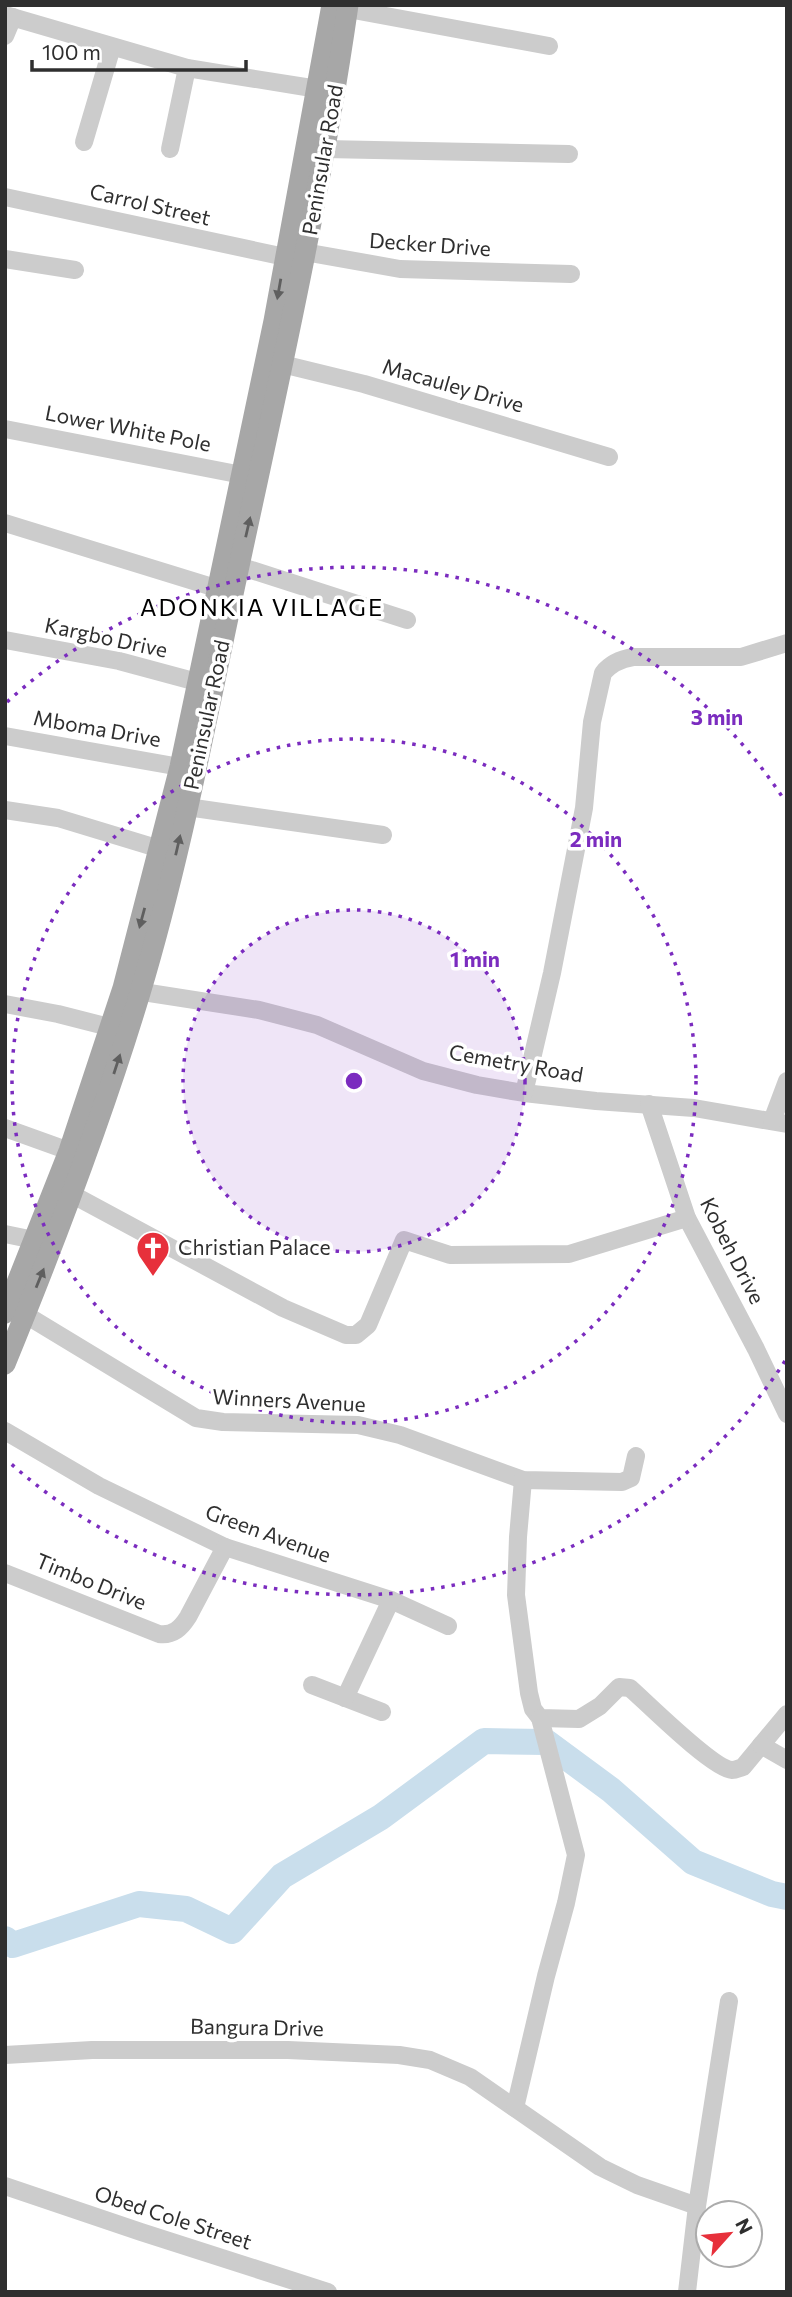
<svg xmlns="http://www.w3.org/2000/svg" width="792" height="2297" viewBox="0 0 792 2297" font-family="Commissioner,sans-serif">
  <style>
    .lines { fill: none; stroke-linecap: round; stroke-linejoin: round }
    .river { stroke: #c9deec; stroke-width: 26 }
    .minor { stroke: #ccc; stroke-width: 18 }
    .major { stroke: #a7a7a7; stroke-width: 21 }
    .oneway { fill: #5f5f5f }
    .ring { fill: none; stroke: #7b2cbf; stroke-width: 3.5; stroke-dasharray: 3.5 7 }
    .labels { text-anchor: middle; stroke-width: 7; stroke-linejoin: round; paint-order: stroke }
    .street-label { font-size: 21px; fill: #2f2f2f; stroke: #fff }
    .poi-label { font-size: 21px; fill: #2f2f2f; stroke: #fff; text-anchor: start }
    .quarter-label { font-size: 24px; letter-spacing: 2px; fill: #000; stroke: #fff }
    .centre { fill: #7b2cbf; stroke: #fff; stroke-width: 3.5 }
    .ring-label { font-size: 21px; text-anchor: middle; font-weight: bold; fill: #7b2cbf; stroke: #fff; stroke-width: 7; stroke-linejoin: round; paint-order: stroke }
  </style>
  <rect width="100%" height="100%" fill="#fff"/>
  <g class="lines">
    <polyline class="river" points="5,1939 13,1945 139,1904 186,1909 232,1931 282,1876 381,1817 484,1741 546,1742 611,1790 693,1862 772,1894 787,1897"/>
    <g class="minor">
      <polyline points="348,9 549,46"/>
      <polyline points="5,15 187,68 318,89"/>
      <polyline points="5,36 13,17"/>
      <polyline points="84,142 112,47"/>
      <polyline points="170,149 187,68"/>
      <polyline points="325,149 569,154"/>
      <polyline points="5,197 285,257"/>
      <polyline points="293,250 400,269 571,274"/>
      <polyline points="5,259 75,270"/>
      <polyline points="282,364 364,384 609,457"/>
      <polyline points="5,429 242,475"/>
      <polyline points="5,523 219,589"/>
      <polyline points="239,566 407,620"/>
      <polyline points="5,640 119,661 197,682"/>
      <polyline points="5,736 180,767"/>
      <polyline points="187,807 383,835"/>
      <polyline points="5,810 58,818 160,849"/>
      <polyline points="130,990 259,1010 317,1025 423,1071 477,1085 524,1093 596,1101 694,1108 787,1124"/>
      <polyline points="5,1004 58,1014 109,1027"/>
      <path d="M524 1093 552 973 584 808 592 722 603 673C611 663 621 659 633 657H741L787 643"/>
      <polyline points="649,1104 687,1218 756,1349 787,1414"/>
      <polyline points="772,1121 787,1081"/>
      <polyline points="5,1128 69,1151"/>
      <polyline points="62,1189 283,1308 346,1335 356,1335 368,1325 404,1240 450,1255 569,1254 687,1218"/>
      <polyline points="5,1234 34,1240"/>
      <polyline points="16,1309 196,1418 223,1422 358,1425 400,1435 523,1480 622,1482 631,1478 636,1456"/>
      <polyline points="5,1431 99,1486 225,1547 391,1600 448,1626"/>
      <path d="M523 1480 518 1537 516 1595 529 1693 533 1709 540 1718 579 1719 600 1706 619 1687 630 1688C647 1703 713 1769 732 1770 736 1770 739 1768 743 1767L787 1714"/>
      <path d="M5 1573 159 1634C173 1636 181 1628 188 1617L225 1547"/>
      <polyline points="312,1685 382,1712"/>
      <polyline points="345,1698 391,1600"/>
      <polyline points="761,1745 787,1760"/>
      <polyline points="5,2055 92,2050 288,2050 399,2055 430,2060 470,2077 600,2167 637,2185 697,2206"/>
      <polyline points="515,2108 546,1976 566,1903 576,1855 540,1718"/>
      <polyline points="5,2186 141,2232 328,2292"/>
      <polyline points="687,2292 697,2206 729,2001"/>
    </g>
    <g class="major">
      <polyline points="5,1313 69,1151 123,988 180,767 274,321 332,5"/>
      <path d="M5 1364C55 1242 102 1119 140 993 182 853 208 709 239 566 279 380 321 194 348 5"/>
    </g>
  </g>
  <defs><path id="oneway-solid" d="M-6-.8H1V-3.2L6.5 0L1 3.2V.8H-6Z" transform="scale(1.75)"/></defs>
  <g class="oneway">
    <use href="#oneway-solid" transform="translate(279 289) rotate(100)"/>
    <use href="#oneway-solid" transform="translate(248 527) rotate(-77)"/>
    <use href="#oneway-solid" transform="translate(178 845) rotate(-77)"/>
    <use href="#oneway-solid" transform="translate(142 918) rotate(105)"/>
    <use href="#oneway-solid" transform="translate(117 1064) rotate(-72)"/>
    <use href="#oneway-solid" transform="translate(40 1278) rotate(-68)"/>
  </g>
  <circle cx="354" cy="1081" r="171" fill="#7b2cbf" fill-opacity=".12"/>
  <g class="ring">
    <circle cx="354" cy="1081" r="171"/>
    <circle cx="354" cy="1081" r="342"/>
    <path d="M785 1361A514 514 0 0 1 7 1460M7 702A514 514 0 0 1 785 801"/>
  </g>
  <defs>
    <symbol id="church-pin" viewBox="-11 -11 22 30"><path d="M0 17L-7.5 6A9.5 9.5 0 1 1 7.5 6Z" fill="#e7303b" stroke="#fff"/><path d="M-1.2-6h2.4v3.5h3.3v2.4h-3.3V6h-2.4V-.1h-3.3v-2.4h3.3Z" fill="#fff"/></symbol>
  </defs>
  <g fill-rule="evenodd">
    <use href="#church-pin" x="134" y="1229" width="38" height="52"/>
  </g>
  <g class="labels">
    <g class="street-label">
      <text transform="translate(323 160) rotate(-80)" y="7">Peninsular Road</text>
      <text transform="translate(150 205) rotate(13)" y="7">Carrol Street</text>
      <text transform="translate(430 245) rotate(4)" y="7">Decker Drive</text>
      <text transform="translate(453 386) rotate(16)" y="7">Macauley Drive</text>
      <text transform="translate(128 429) rotate(11)" y="7">Lower White Pole</text>
      <text transform="translate(106 638) rotate(12)" y="7">Kargbo Drive</text>
      <text transform="translate(207 715) rotate(-78)" y="7">Peninsular Road</text>
      <text transform="translate(97 729) rotate(10)" y="7">Mboma Drive</text>
      <text transform="translate(516 1064) rotate(10)" y="7">Cemetry Road</text>
      <text transform="translate(732 1251) rotate(63)" y="7">Kobeh Drive</text>
      <text transform="translate(289 1401) rotate(3)" y="7">Winners Avenue</text>
      <text transform="translate(268 1534) rotate(20)" y="7">Green Avenue</text>
      <text transform="translate(91 1582) rotate(22)" y="7">Timbo Drive</text>
      <text transform="translate(257 2028) rotate(1)" y="7">Bangura Drive</text>
      <text transform="translate(173 2218) rotate(18)" y="7">Obed Cole Street</text>
    </g>
    <g class="poi-label">
      <text x="178" y="1255">Christian Palace</text>
    </g>
    <g class="quarter-label">
      <text x="262" y="616">ADONKIA VILLAGE</text>
    </g>
  </g>
  <circle cx="354" cy="1081" r="10" class="centre"/>
  <g class="ring-label">
    <text x="717" y="725">3 min</text>
    <text x="596" y="847">2 min</text>
    <text x="475" y="967">1 min</text>
  </g>
  <rect width="792" height="2297" fill="none" stroke="#2f2f2f" stroke-width="14"/>
  <g transform="translate(729 2234) rotate(63)"><circle r="33" fill="#ffffff" stroke="#acacac" stroke-width="2"/>
  <path d="M0-5L12 26L0 18L-12 26Z" fill="#e7303b"/>
  <text y="-10" font-size="19" font-weight="bold" text-anchor="middle" fill="#2f2f2f">N</text>
  </g>
  <path d="M32 60v10h214v-10" fill="none" stroke="#2f2f2f" stroke-width="3.5"/>
  <text x="42" y="60" font-size="21" fill="#2f2f2f" stroke="#ffffff" stroke-width="5" paint-order="stroke">100 m</text>
</svg>
